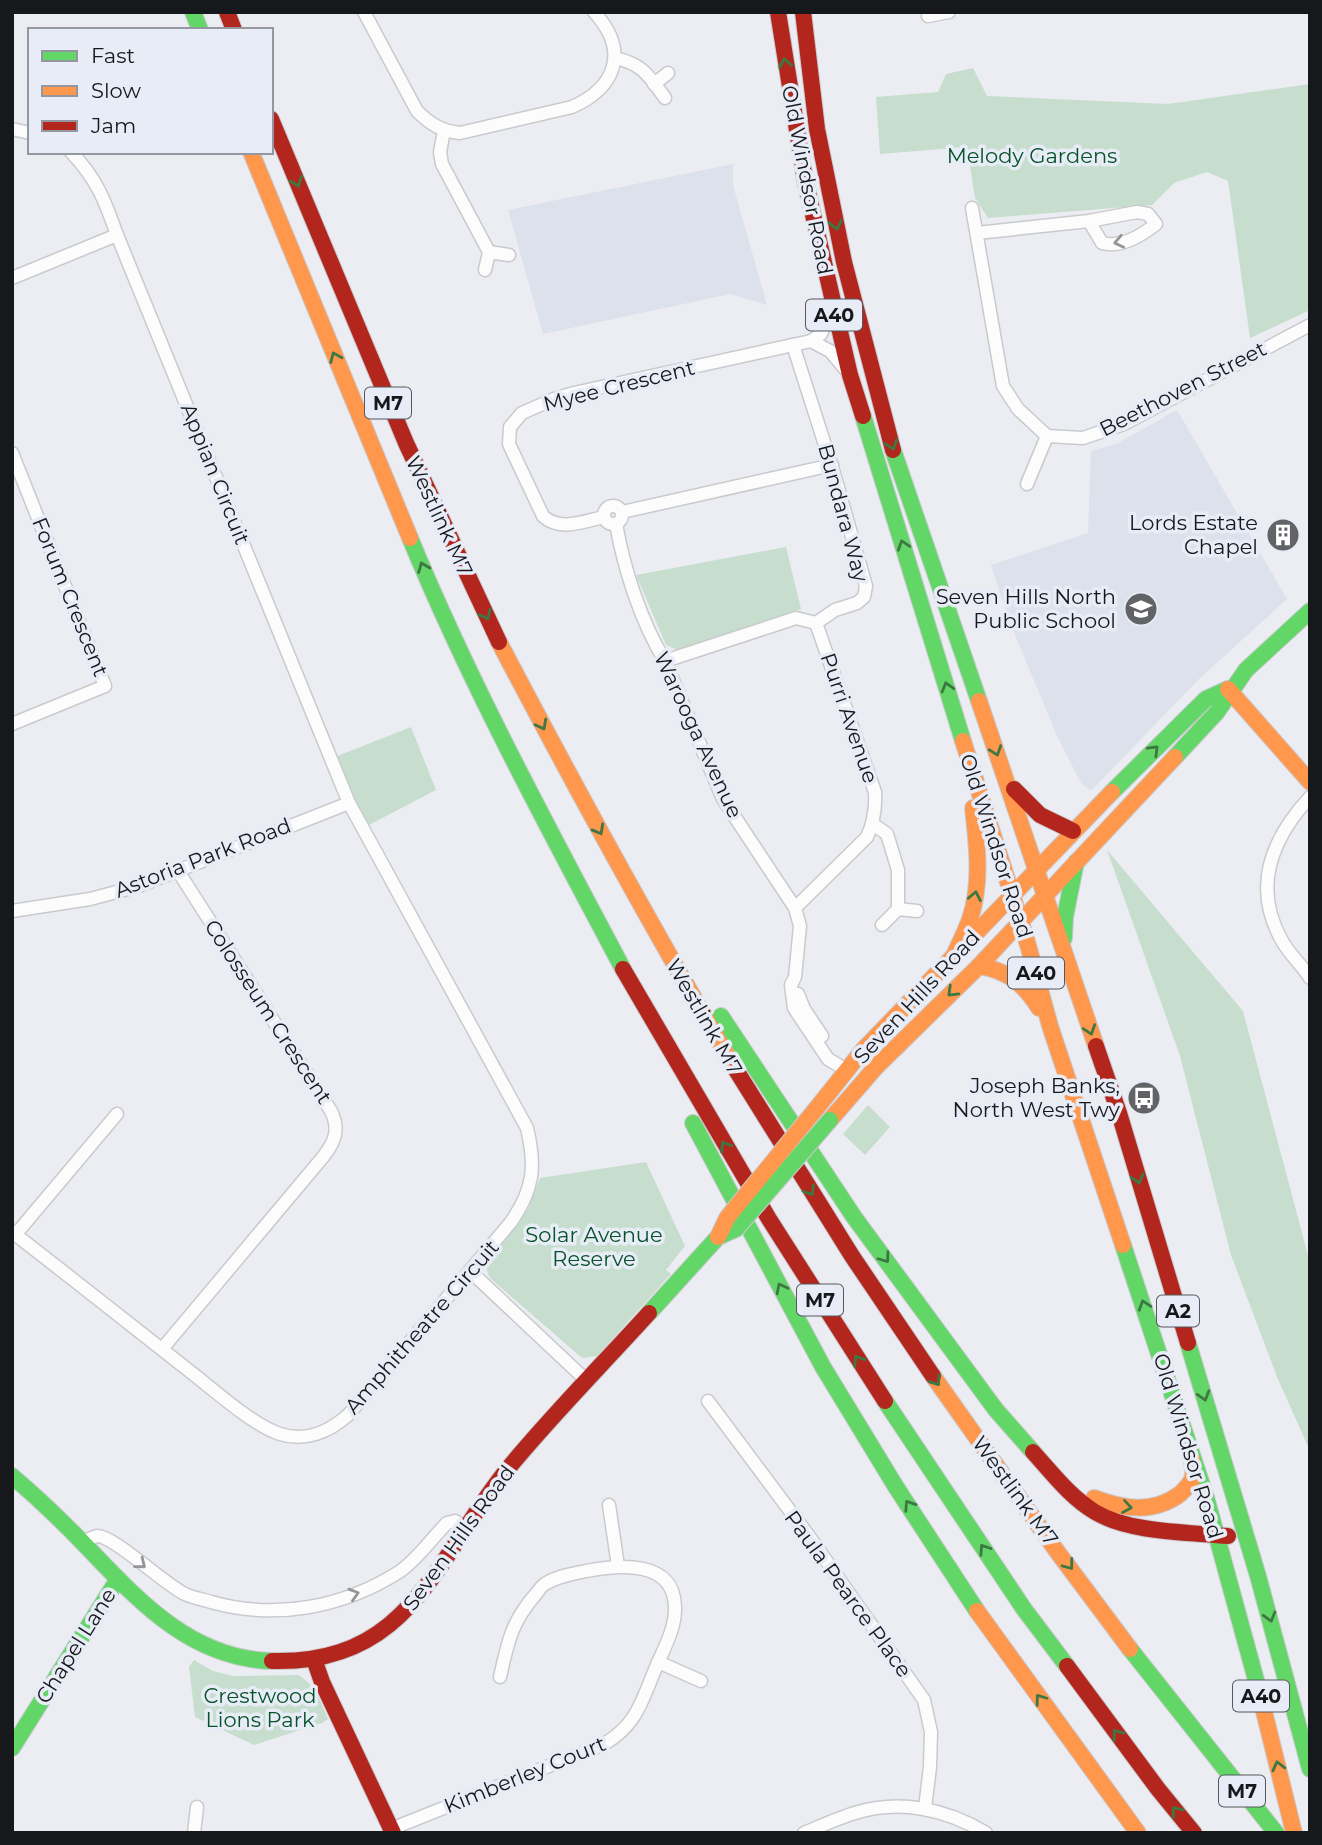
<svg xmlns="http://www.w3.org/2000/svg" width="1322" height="1845" viewBox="0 0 1322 1845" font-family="Montserrat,sans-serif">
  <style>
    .built { fill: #dce1eb }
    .green { fill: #c7dece }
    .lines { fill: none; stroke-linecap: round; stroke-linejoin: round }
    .street-casing { stroke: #c9cace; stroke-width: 15 }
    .fast-casing { stroke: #c9cace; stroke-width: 18 }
    .slow-casing { stroke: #c9cace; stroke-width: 18 }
    .jam-casing { stroke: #c9cace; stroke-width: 18 }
    .street { stroke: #fcfcfd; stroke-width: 12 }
    .fast { stroke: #63d668; stroke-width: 16 }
    .slow { stroke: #ff974d; stroke-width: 16 }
    .jam { stroke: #b3261e; stroke-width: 16 }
    .fast-bridge-casing { stroke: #c9cace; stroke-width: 18; stroke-linecap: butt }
    .slow-bridge-casing { stroke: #c9cace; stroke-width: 18; stroke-linecap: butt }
    .fast-bridge { stroke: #63d668; stroke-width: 16 }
    .slow-bridge { stroke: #ff974d; stroke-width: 16 }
    .oneway { stroke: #3d7742 }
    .oneway2 { stroke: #959598 }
    .labels { text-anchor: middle; stroke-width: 7; stroke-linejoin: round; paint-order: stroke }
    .shield { fill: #e8ecf6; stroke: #56585d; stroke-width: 2 }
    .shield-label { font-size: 19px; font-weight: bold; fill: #17181c }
    .park-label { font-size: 21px; fill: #065328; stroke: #e8ecf6 }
    .street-label { font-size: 21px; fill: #17181c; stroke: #e8ecf6 }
    .poi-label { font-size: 21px; fill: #17181c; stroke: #e8ecf6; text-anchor: end }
  </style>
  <rect width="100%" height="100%" fill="#ecedf2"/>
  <g class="built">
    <polygon points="733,164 733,185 767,305 730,294 543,334 508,210"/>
    <polygon points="1177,410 1287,599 1198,680 1091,791 1081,783 1057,736 1008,618 991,565 1088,533 1091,451 1116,444"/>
  </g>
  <g class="green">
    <polygon points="973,68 987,96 1168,104 1310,84 1310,310 1250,338 1228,181 1207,172 1174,183 1152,205 988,218 975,198 967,147 880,154 876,97 938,92 946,74"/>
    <polygon points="786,547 801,609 682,652 666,645 636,575"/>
    <polygon points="411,727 436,790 367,826 335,757"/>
    <polygon points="1107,850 1243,1011 1310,1263 1310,1451 1277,1377 1231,1255 1180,1056"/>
    <polygon points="868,1105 890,1127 865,1155 843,1134"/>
    <path d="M646 1162 685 1246 666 1270 671 1274 597 1356 582 1358 492 1280C486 1273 486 1268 488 1259L528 1209 540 1178Z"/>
    <path d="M194 1660 213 1671 233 1676 298 1675C315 1684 321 1702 328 1719L322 1723 254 1745 195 1717 189 1667Z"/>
  </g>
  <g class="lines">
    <defs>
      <g id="street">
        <path d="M364 12 417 111C430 124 441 131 460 133L572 107C617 87 629 50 594 12"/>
        <polyline points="928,16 949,12"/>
        <path d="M615 58C643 64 649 76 665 98"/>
        <polyline points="654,84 668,73"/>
        <polyline points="12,129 30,133"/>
        <polyline points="444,131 440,152 442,164 489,252"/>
        <polyline points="972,208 1003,386 1018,409 1047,436 1083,438 1124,424 1310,325"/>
        <path d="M977 233 1089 221 1137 212 1148 214 1156 224C1141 236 1121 248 1102 243L1089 221"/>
        <polyline points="485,270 489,252 509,255"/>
        <polyline points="12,278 117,235"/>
        <polyline points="811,341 830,351 845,369"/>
        <polyline points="12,453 105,686 12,724"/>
        <polyline points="1027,484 1047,436"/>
        <circle cx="613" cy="515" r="9"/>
        <polyline points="622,512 832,465"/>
        <path d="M604 517C584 521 560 532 543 516L509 444 510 427 522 413 554 399 574 393 811 341 821 334 831 310"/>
        <path d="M616 524C624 569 641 622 665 661L723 799 795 908 800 926 795 977 791 985 794 1008 828 1059 848 1071"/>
        <polyline points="665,661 796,618 816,623 835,610 857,603 864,597 866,586 833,470 793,345"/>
        <path d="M1310 797C1272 838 1252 886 1281 939 1288 953 1301 964 1310 978"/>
        <polyline points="873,824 887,834 898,870 898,909"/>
        <path d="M795 908 867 837C874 822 876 809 875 792L816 623"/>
        <polyline points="12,911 90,899 139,886 349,803"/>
        <polyline points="882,925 898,909 917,911"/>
        <polyline points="798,994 804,1009 822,1036"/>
        <path d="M12 1232C73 1279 132 1326 192 1373 215 1391 253 1425 280 1434 305 1442 329 1432 348 1415L511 1222C534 1189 536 1166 527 1128L349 803 117 235C105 201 97 179 71 152"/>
        <polyline points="16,1234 117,1114"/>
        <polyline points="470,1271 587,1381"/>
        <path d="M162 1349 323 1157C335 1142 340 1129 331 1111L178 871"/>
        <polyline points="708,1401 811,1539 924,1700 931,1732 930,1767 925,1808"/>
        <polyline points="609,1505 618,1566"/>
        <path d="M82 1542C87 1540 93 1537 97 1536 113 1535 165 1585 185 1594 193 1598 202 1599 211 1602 275 1620 342 1608 399 1572 417 1560 432 1538 447 1523L455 1521 465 1528"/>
        <polyline points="658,1662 701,1681"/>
        <path d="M391 1829 604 1744C635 1726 641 1704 654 1672 662 1652 676 1629 675 1607 674 1559 618 1565 586 1571 573 1574 557 1576 545 1584 541 1586 538 1592 535 1595 511 1623 508 1642 500 1677"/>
        <polyline points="194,1833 197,1807"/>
        <path d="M804 1833C821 1826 838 1818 855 1813 900 1799 946 1809 986 1833"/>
      </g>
      <g id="fast">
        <polyline points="193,12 200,30"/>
        <polyline points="863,416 963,741"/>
        <polyline points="893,450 979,701"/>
        <path d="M410 538C471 686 548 827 623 969"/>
        <polyline points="1175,757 1217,712 1246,670 1310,611"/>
        <polyline points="1112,792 1206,699 1228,689"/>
        <polyline points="1064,938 1065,917 1076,862"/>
        <polyline points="721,1016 854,1217 996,1410 1033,1452"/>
        <polyline points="693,1123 823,1367 896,1487 977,1611"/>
        <polyline points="1123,1245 1206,1497 1259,1691"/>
        <polyline points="649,1313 718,1237"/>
        <polyline points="1188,1343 1258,1576 1310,1769"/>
        <polyline points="885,1401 1024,1609 1067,1666"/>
        <path d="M12 1476C38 1498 63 1522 86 1546 139 1601 191 1659 272 1661"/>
        <polyline points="1130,1649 1276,1833"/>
        <polyline points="12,1748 118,1579"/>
      </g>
      <g id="slow">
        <polyline points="251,152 410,538"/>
        <path d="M499 642C575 787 653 930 736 1070"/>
        <polyline points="1228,689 1310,782"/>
        <polyline points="979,701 1096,1046"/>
        <polyline points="963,741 1028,945 1050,1026 1123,1245"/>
        <path d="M952 960C958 946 965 933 970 919 982 883 977 845 973 808"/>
        <path d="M979 966C1007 970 1024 984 1039 1008"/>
        <polyline points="816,1109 863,1050 1112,792"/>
        <polyline points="830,1120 876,1067 979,966 1175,757"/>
        <polyline points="933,1376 1056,1550 1130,1649"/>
        <path d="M1094 1498C1123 1509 1153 1514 1180 1494 1185 1489 1192 1483 1193 1476 1194 1471 1192 1464 1192 1459"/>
        <polyline points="977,1611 1138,1833"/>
        <polyline points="1259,1691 1294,1833"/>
      </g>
      <g id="jam">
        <polyline points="227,12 234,30"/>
        <polyline points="778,12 805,180 850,375 863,416"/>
        <polyline points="803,12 817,129 844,262 893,450"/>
        <polyline points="271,119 406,443 499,642"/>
        <polyline points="1014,789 1040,815 1073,831"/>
        <polyline points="623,969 769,1219 885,1401"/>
        <polyline points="1096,1046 1119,1113 1188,1343"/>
        <polyline points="736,1070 852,1256 933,1376"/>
        <path d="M1033 1452C1052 1473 1070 1497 1095 1512 1130 1533 1188 1532 1228 1536"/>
        <polyline points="314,1659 322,1682 393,1833"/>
        <path d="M272 1661C409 1665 435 1560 506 1471 551 1416 601 1366 649 1313"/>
        <polyline points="1067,1666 1158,1789 1194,1833"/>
      </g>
    </defs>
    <use href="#street" class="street-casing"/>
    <use href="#fast" class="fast-casing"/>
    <use href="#slow" class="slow-casing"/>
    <use href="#jam" class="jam-casing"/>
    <use href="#street" class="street"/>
    <use href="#fast" class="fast"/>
    <use href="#slow" class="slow"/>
    <use href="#jam" class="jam"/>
    <defs>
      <polyline id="fast-bridge" points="718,1237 736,1229 830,1120"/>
      <polyline id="slow-bridge" points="718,1237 727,1218 816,1109"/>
    </defs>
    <use href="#fast-bridge" class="fast-bridge-casing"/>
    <use href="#slow-bridge" class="slow-bridge-casing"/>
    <use href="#fast-bridge" class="fast-bridge"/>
    <use href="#slow-bridge" class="slow-bridge"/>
  </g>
  <defs><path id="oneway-chevron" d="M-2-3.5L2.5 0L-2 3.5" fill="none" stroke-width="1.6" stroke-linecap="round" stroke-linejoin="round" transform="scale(1.75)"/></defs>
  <g class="oneway">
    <use href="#oneway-chevron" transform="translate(785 63) rotate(-100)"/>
    <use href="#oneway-chevron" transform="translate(297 182) rotate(68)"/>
    <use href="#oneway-chevron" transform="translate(836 225) rotate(79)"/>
    <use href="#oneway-chevron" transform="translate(335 357) rotate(-113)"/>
    <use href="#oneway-chevron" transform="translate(892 445) rotate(71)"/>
    <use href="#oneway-chevron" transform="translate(903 545) rotate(-108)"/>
    <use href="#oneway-chevron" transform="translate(423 567) rotate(-112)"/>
    <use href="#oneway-chevron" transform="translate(486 615) rotate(65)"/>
    <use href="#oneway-chevron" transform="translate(947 687) rotate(-106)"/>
    <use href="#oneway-chevron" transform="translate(542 725) rotate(62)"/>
    <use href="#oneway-chevron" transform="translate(1154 750) rotate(-45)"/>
    <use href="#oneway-chevron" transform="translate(996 751) rotate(71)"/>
    <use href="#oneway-chevron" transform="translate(599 830) rotate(61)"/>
    <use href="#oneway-chevron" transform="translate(975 896) rotate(-79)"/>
    <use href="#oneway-chevron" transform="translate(952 992) rotate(136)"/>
    <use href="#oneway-chevron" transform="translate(1090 1030) rotate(71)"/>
    <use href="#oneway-chevron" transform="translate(725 1146) rotate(-121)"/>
    <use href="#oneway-chevron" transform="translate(1138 1179) rotate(74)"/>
    <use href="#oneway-chevron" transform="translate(810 1191) rotate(58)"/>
    <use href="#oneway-chevron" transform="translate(885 1258) rotate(54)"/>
    <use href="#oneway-chevron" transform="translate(781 1288) rotate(-117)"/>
    <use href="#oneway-chevron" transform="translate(1144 1305) rotate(-108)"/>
    <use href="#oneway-chevron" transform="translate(858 1360) rotate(-123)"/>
    <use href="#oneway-chevron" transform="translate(936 1381) rotate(55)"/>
    <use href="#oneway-chevron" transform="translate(1204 1396) rotate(73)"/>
    <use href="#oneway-chevron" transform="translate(909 1505) rotate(-123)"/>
    <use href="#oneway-chevron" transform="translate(1127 1507) rotate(9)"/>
    <use href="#oneway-chevron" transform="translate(984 1549) rotate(-124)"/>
    <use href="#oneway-chevron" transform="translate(1069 1565) rotate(53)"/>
    <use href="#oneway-chevron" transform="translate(1270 1617) rotate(74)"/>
    <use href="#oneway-chevron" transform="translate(1040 1699) rotate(-126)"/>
    <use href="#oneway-chevron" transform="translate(1117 1734) rotate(-127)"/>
    <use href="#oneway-chevron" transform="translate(1278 1766) rotate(-104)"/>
    <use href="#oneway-chevron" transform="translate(1176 1811) rotate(-130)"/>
  </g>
  <g class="oneway2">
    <use href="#oneway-chevron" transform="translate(1119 242) rotate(168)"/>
    <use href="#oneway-chevron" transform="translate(141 1564) rotate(39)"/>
    <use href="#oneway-chevron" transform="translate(354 1594) rotate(-17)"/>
  </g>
  <defs>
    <symbol id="building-disc" viewBox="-11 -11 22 22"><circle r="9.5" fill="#626367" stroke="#e8ecf6"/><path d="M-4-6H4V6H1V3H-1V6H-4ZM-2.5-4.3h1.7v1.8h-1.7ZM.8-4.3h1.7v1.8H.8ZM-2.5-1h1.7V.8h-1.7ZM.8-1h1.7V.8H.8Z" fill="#fff"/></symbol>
    <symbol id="school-disc" viewBox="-11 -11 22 22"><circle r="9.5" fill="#626367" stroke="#e8ecf6"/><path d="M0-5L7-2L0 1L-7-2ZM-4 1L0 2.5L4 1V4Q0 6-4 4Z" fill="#fff"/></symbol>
    <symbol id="bus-disc" viewBox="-11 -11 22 22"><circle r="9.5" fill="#626367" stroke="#e8ecf6"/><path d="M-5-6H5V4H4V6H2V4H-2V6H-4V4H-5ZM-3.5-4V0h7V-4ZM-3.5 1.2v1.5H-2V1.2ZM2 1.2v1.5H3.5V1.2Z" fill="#fff"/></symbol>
  </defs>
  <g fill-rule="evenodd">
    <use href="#building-disc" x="1264" y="516" width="38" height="38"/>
    <use href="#school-disc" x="1122" y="590" width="38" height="38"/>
    <use href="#bus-disc" x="1125" y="1079" width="38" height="38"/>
  </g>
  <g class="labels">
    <g class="shield">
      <rect x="806" y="299.5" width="56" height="31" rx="5"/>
      <rect x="365" y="387.5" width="46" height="31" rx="5"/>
      <rect x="1008" y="957.5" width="56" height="31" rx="5"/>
      <rect x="797" y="1284.5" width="46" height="31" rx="5"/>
      <rect x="1157" y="1295.5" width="42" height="31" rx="5"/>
      <rect x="1233" y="1680.5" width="56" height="31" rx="5"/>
      <rect x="1219" y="1775.5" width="46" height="31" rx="5"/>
    </g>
    <g class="shield-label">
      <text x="834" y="322">A40</text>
      <text x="388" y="410">M7</text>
      <text x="1036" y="980">A40</text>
      <text x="820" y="1307">M7</text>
      <text x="1178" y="1318">A2</text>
      <text x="1261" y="1703">A40</text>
      <text x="1242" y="1798">M7</text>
    </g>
    <g class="park-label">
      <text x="1032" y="163">Melody Gardens</text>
      <text x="594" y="1242">Solar Avenue<tspan x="594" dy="24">Reserve</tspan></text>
      <text x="260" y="1703">Crestwood<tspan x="260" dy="24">Lions Park</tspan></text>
    </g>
    <g class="street-label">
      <text transform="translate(807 180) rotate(79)" y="7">Old Windsor Road</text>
      <text transform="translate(619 386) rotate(-14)" y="7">Myee Crescent</text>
      <text transform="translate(1183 389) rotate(-27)" y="7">Beethoven Street</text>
      <text transform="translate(215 474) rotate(68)" y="7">Appian Circuit</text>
      <text transform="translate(843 513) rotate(75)" y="7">Bundara Way</text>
      <text transform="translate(439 516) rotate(65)" y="7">Westlink M7</text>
      <text transform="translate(70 597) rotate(68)" y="7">Forum Crescent</text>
      <text transform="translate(849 718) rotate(71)" y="7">Purri Avenue</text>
      <text transform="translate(698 735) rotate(65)" y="7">Warooga Avenue</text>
      <text transform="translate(996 846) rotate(72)" y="7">Old Windsor Road</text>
      <text transform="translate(203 858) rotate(-21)" y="7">Astoria Park Road</text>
      <text transform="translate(917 997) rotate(-47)" y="7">Seven Hills Road</text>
      <text transform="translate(268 1012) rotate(57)" y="7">Colosseum Crescent</text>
      <text transform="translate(704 1017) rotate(60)" y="7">Westlink M7</text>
      <text transform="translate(422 1327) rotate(-49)" y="7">Amphitheatre Circuit</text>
      <text transform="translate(1188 1446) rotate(73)" y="7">Old Windsor Road</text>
      <text transform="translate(1015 1491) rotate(54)" y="7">Westlink M7</text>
      <text transform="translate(459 1538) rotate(-54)" y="7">Seven Hills Road</text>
      <text transform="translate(848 1594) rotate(54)" y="7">Paula Pearce Place</text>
      <text transform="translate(76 1646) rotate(-58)" y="7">Chapel Lane</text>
      <text transform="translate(525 1775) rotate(-22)" y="7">Kimberley Court</text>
    </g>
    <g class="poi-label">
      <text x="1258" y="530">Lords Estate<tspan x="1258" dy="24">Chapel</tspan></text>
      <text x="1116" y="604">Seven Hills North<tspan x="1116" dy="24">Public School</tspan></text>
      <text x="1120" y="1093">Joseph Banks,<tspan x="1120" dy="24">North West Twy</tspan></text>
    </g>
  </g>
  <rect width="1322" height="1845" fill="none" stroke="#17181c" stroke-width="28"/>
  <rect x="28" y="28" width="245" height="126" fill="#e8ecf6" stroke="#94979f" stroke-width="2"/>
  <rect x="42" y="51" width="35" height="10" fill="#63d668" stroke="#94979f" stroke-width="2"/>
  <text x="91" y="63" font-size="21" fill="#17181c">Fast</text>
  <rect x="42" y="86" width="35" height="10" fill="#ff974d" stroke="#94979f" stroke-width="2"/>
  <text x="91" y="98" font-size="21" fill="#17181c">Slow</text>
  <rect x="42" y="121" width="35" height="10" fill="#b3261e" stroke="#94979f" stroke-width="2"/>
  <text x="91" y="133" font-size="21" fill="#17181c">Jam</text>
</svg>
